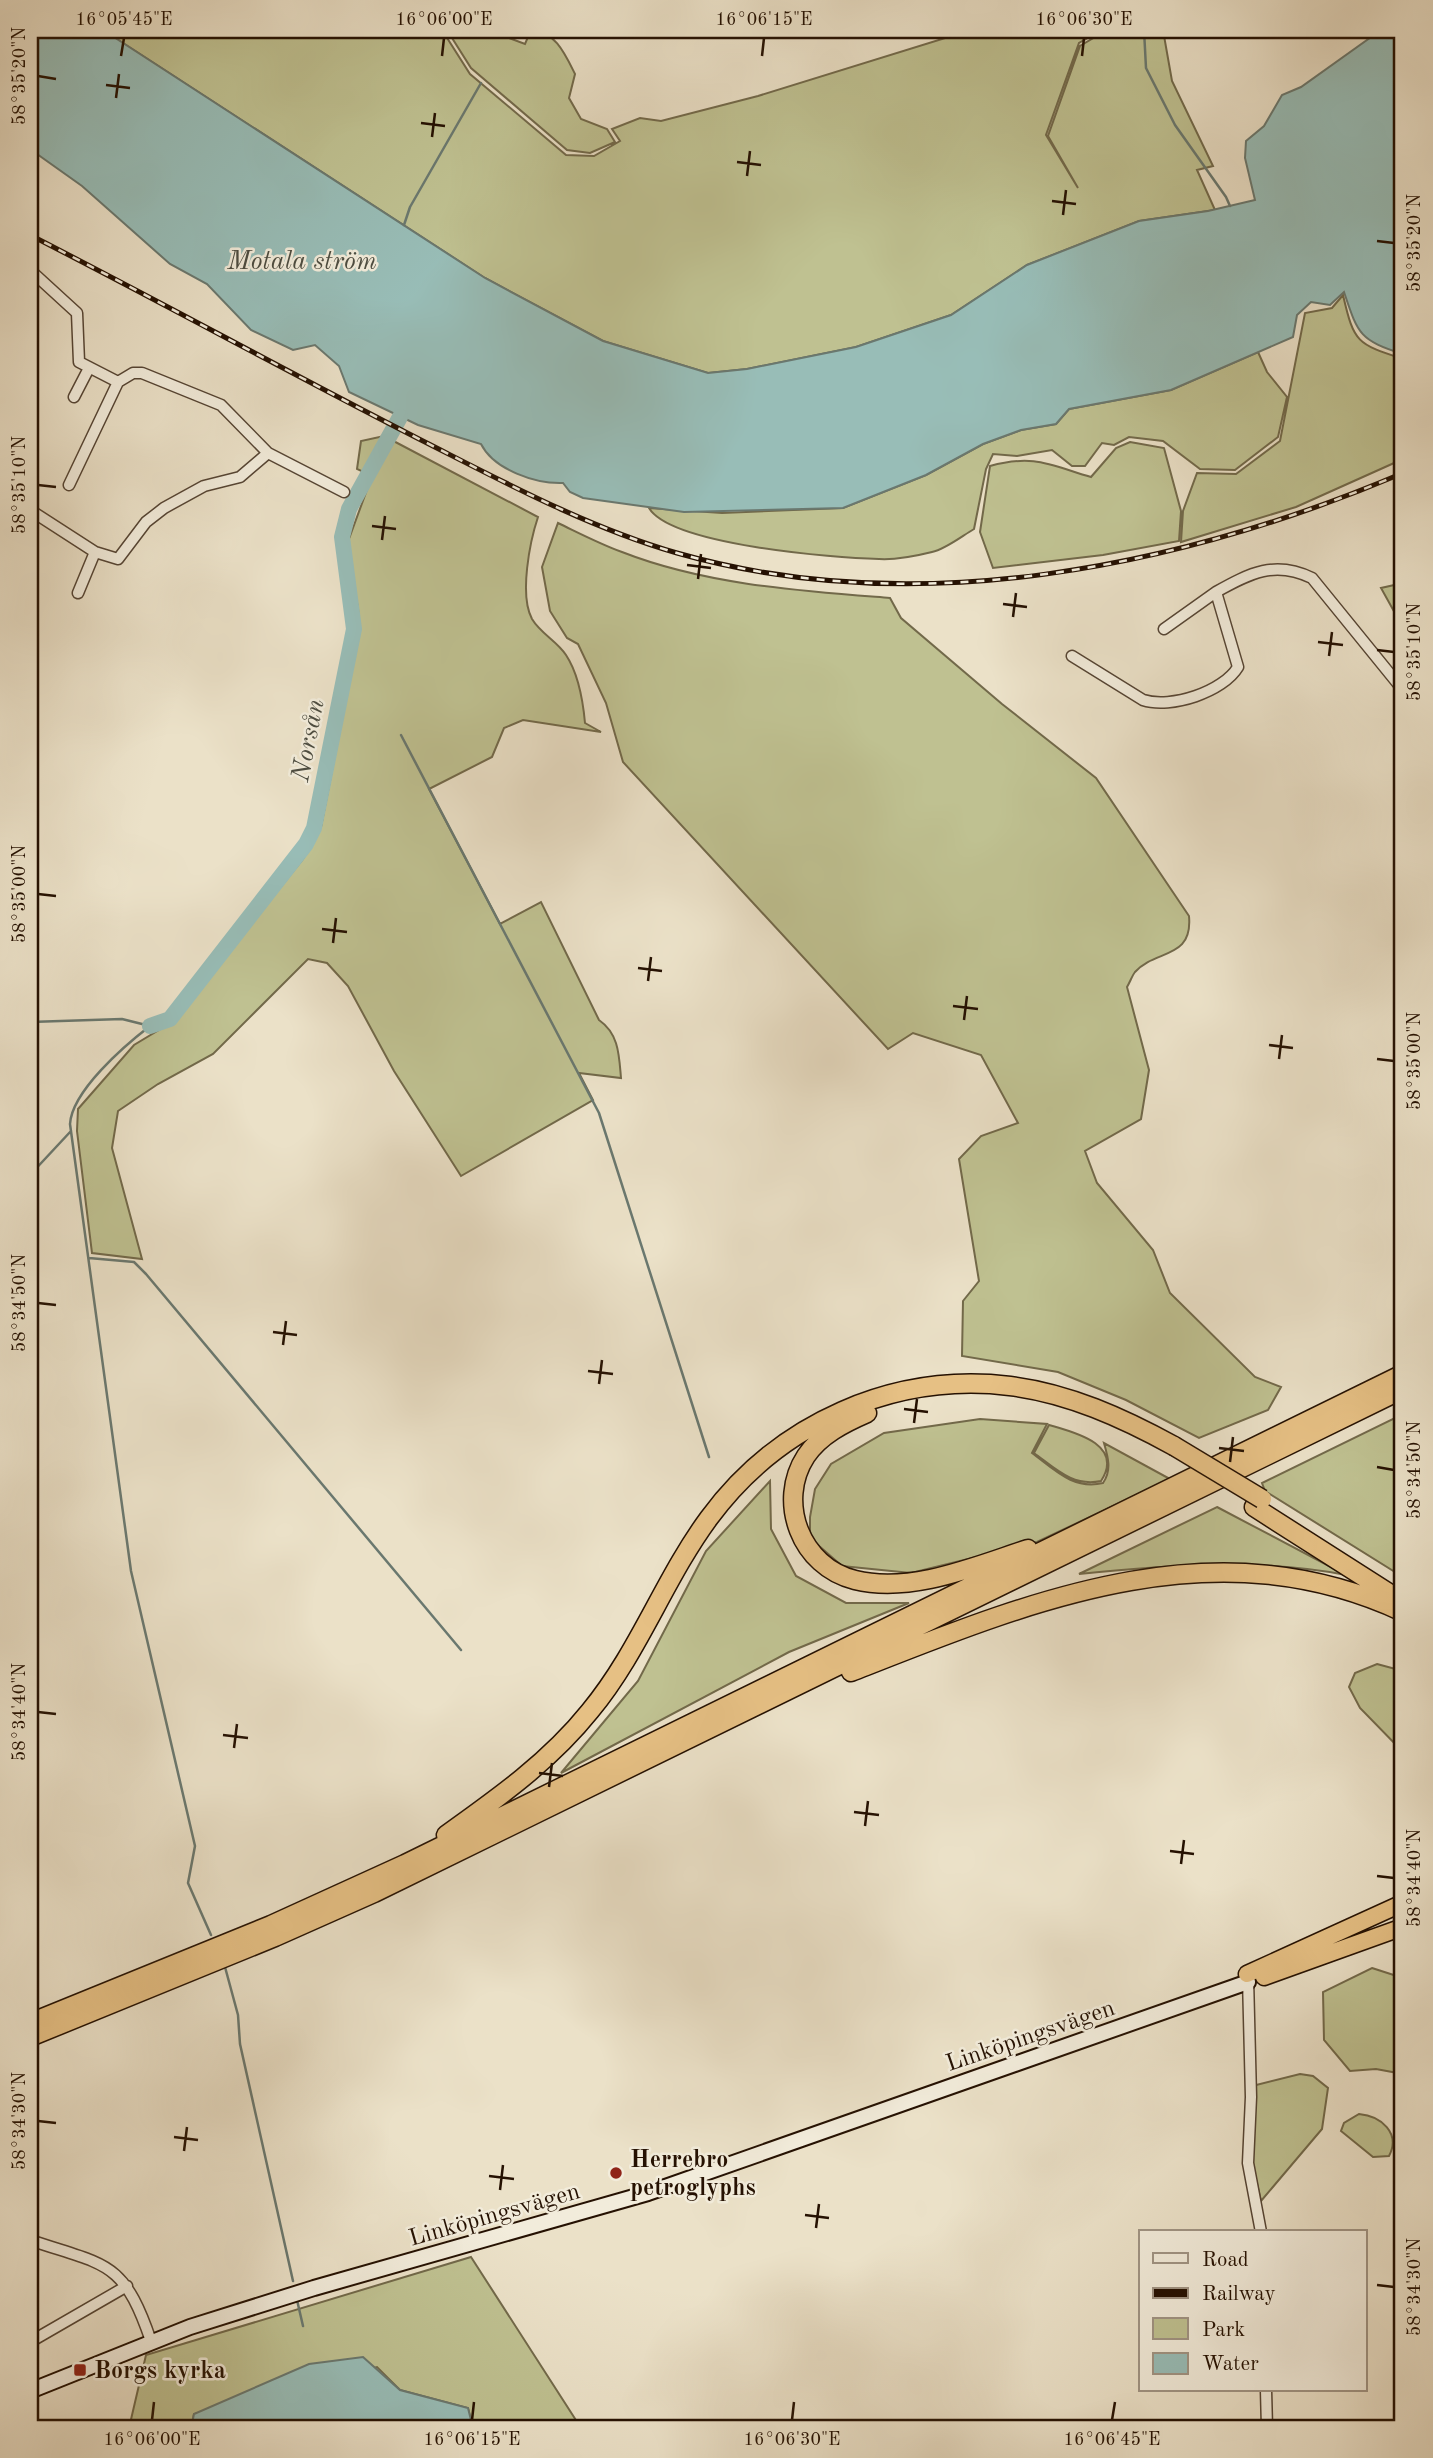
<svg xmlns="http://www.w3.org/2000/svg" width="1433" height="2458" viewBox="0 0 1433 2458" font-family="'Old Standard TT',serif">
<style>
.green{fill:#bfc191;stroke:#72694a;stroke-width:2}
.water{fill:#98bdb7;stroke:#6a786f;stroke-width:2}
.lines{fill:none;stroke-linecap:round;stroke-linejoin:round}
.stream{stroke:#6a786f;stroke-width:2.5}
.river{stroke:#98bdb7;stroke-width:16}
.minor-casing{stroke:#564534;stroke-width:13}
.secondary-casing{stroke:#251102;stroke-width:18}
.trunk-casing{stroke:#251102;stroke-width:19}
.motorway-casing{stroke:#251102;stroke-width:21}
.minor{stroke:#f2ecdb;stroke-width:10}
.secondary{stroke:#f2ecdb;stroke-width:14}
.trunk{stroke:#e6c084;stroke-width:16}
.motorway{stroke:#e6c084;stroke-width:18}
.rail-casing{stroke:#251102;stroke-width:5}
.rail{stroke:#f2ecdb;stroke-width:2.5;stroke-dasharray:8;stroke-linecap:butt}
.motorway-bridge-casing{stroke:#251102;stroke-width:21;stroke-linecap:butt}
.motorway-bridge{stroke:#e6c084;stroke-width:18}
.ticks{fill:none;stroke:#251102;stroke-width:2.5}
.poi-dot{fill:#8f2418;stroke:#f2ecdb;stroke-width:2.5}
.labels{text-anchor:middle;stroke-width:5;stroke-linejoin:round;paint-order:stroke}
.street-label{font-size:24px;fill:#251102;stroke:#f2ecdb}
.poi-label{font-size:24px;font-weight:bold;fill:#251102;stroke:#f2ecdb;text-anchor:start}
.water-label{font-size:26px;font-style:italic;fill:#4d4d41;stroke:#f2ecdb}
.neatline{fill:none;stroke:#251102;stroke-width:2.5}
.ticks-label{font-size:18px;text-anchor:middle;fill:#251102}
</style>
<rect width="100%" height="100%" fill="#ebe1c8"/>
<filter id="stains"><feTurbulence type="fractalNoise" baseFrequency=".00286" numOctaves="4"/><feColorMatrix values="0 0 0 0 .2 0 0 0 0 .09 0 0 0 0 .02 0 0 0 .5 -.17"/></filter>
<radialGradient id="worn" r=".72"><stop offset=".6" stop-color="#630" stop-opacity="0"/><stop offset="1" stop-color="#630" stop-opacity=".3"/></radialGradient>
<path class="green" d="M 103,30 L 442,30 L 470,74 L 566,155 L 594,156 L 620,141 L 612,129 L 640,118 L 661,121 L 758,96 L 971,30 L 1102,30 L 1079,43 L 1046,135 L 1078,188 L 1048,136 L 1080,46 L 1107,30 L 1163,30 L 1172,81 L 1213,166 L 1197,170 L 1215,210 L 1139,221 L 1027,265 L 951,315 L 856,347 L 747,369 L 708,373 L 603,341 L 485,278 Z
M 447,30 L 488,30 L 525,44 L 531,30 C 555,30 566,56 575,74 L 569,98 L 581,119 L 607,129 L 615,142 L 590,153 L 567,150 L 471,68 Z
M 1343,295 C 1354,343 1357,344 1403,359 L 1403,459 L 1296,507 L 1181,542 L 1183,511 L 1197,473 L 1236,474 L 1280,441 L 1305,313 L 1332,308 Z
M 1258,352 L 1267,372 L 1287,397 L 1278,437 L 1235,470 L 1200,469 L 1163,441 L 1129,437 L 1114,445 L 1102,443 L 1085,466 L 1072,466 L 1052,450 L 1017,456 L 993,454 L 986,469 L 974,529 C 962,536 946,549 932,552 C 916,556 896,560 879,559 C 834,558 671,545 649,508 L 722,513 L 843,508 L 926,475 L 983,444 L 1021,430 L 1056,424 L 1069,409 L 1171,390 Z
M 384,436 L 538,517 C 530,541 519,595 532,619 C 541,634 557,641 566,655 C 578,673 583,701 585,723 L 601,732 L 523,720 L 504,728 L 492,757 L 429,789 L 500,924 L 541,902 L 599,1020 C 619,1034 619,1055 621,1078 L 579,1073 L 593,1100 L 461,1176 L 394,1071 L 348,986 L 327,963 L 308,959 L 213,1054 L 158,1084 L 118,1111 L 112,1148 L 142,1259 L 92,1253 L 77,1131 L 78,1109 L 134,1045 L 172,1022 L 303,859 L 321,827 L 359,632 L 358,608 L 346,547 L 372,476 L 357,469 L 361,441 Z
M 1130,442 L 1164,448 L 1181,511 L 1179,541 L 1103,555 L 993,568 L 980,532 L 990,466 C 1034,454 1050,465 1091,477 L 1116,448 Z
M 558,523 C 579,533 600,544 622,552 C 706,585 802,591 890,598 L 901,618 L 1002,704 L 1096,778 L 1189,916 C 1193,960 1155,949 1135,972 C 1132,976 1130,982 1127,987 L 1149,1070 L 1141,1119 L 1085,1151 L 1097,1183 L 1153,1250 L 1170,1293 L 1255,1377 L 1281,1387 L 1268,1410 L 1199,1438 L 1126,1400 L 1058,1372 L 962,1356 L 963,1301 L 979,1281 L 959,1159 L 981,1136 L 1018,1123 L 981,1055 L 913,1033 L 888,1049 L 623,762 L 606,703 L 578,644 L 567,638 L 550,611 L 542,567 Z
M 1403,583 L 1403,624 L 1401,624 L 1381,588 Z
M 1403,1414 L 1403,1577 L 1265,1491 L 1262,1483 Z
M 980,1419 L 1047,1424 L 1032,1453 C 1055,1470 1073,1490 1103,1483 C 1112,1470 1108,1457 1104,1443 L 1170,1479 L 1037,1542 L 911,1573 L 842,1566 L 810,1538 L 810,1517 L 815,1489 L 831,1464 L 884,1433 Z
M 1049,1425 C 1073,1432 1125,1444 1101,1481 C 1073,1487 1056,1469 1034,1453 Z
M 770,1481 L 771,1529 L 796,1576 L 846,1603 L 909,1603 L 789,1652 L 561,1773 L 638,1681 L 706,1551 Z
M 1217,1507 L 1346,1575 C 1257,1558 1168,1565 1079,1574 Z
M 1377,1664 L 1403,1671 L 1403,1752 L 1360,1708 L 1349,1687 L 1355,1673 Z
M 1372,1968 L 1403,1978 L 1403,2074 L 1376,2069 L 1350,2071 L 1324,2040 L 1323,1992 Z
M 1300,2074 L 1313,2076 L 1328,2088 L 1322,2129 L 1261,2201 L 1251,2158 L 1256,2085 Z
M 1359,2114 C 1381,2116 1401,2133 1389,2156 L 1373,2157 L 1341,2131 L 1344,2123 Z
M 471,2257 L 581,2428 L 473,2428 L 468,2408 L 400,2390 L 377,2367 L 194,2414 L 191,2428 L 129,2428 L 146,2355 Z"/>
<path class="water" d="M 30,30 L 103,30 L 485,278 L 603,341 L 708,373 L 747,369 L 856,347 L 951,315 L 1027,265 L 1139,221 L 1208,211 L 1255,200 L 1245,158 L 1246,141 L 1264,126 L 1282,95 L 1301,87 L 1381,30 L 1403,30 L 1403,354 C 1359,340 1358,334 1344,292 L 1330,305 L 1311,302 L 1297,315 L 1293,337 L 1171,390 L 1069,409 L 1056,424 L 1021,430 L 983,444 L 926,475 L 843,508 L 684,512 L 583,498 L 570,492 L 563,483 C 536,484 494,470 481,444 L 418,425 L 349,392 L 339,366 L 315,345 L 293,350 L 251,330 L 207,284 L 170,264 L 82,186 L 30,149 Z
M 363,2357 L 400,2390 L 468,2408 L 473,2428 L 191,2428 L 194,2414 L 309,2364 Z"/>
<g class="lines">
<path class="stream" d="M 1144,30 L 1146,68 L 1175,125 L 1226,197 L 1230,206
M 404,225 L 410,207 L 481,83
M 401,735 L 599,1113 L 709,1457
M 30,1022 L 122,1019 L 150,1026
M 150,1026 C 124,1046 72,1091 70,1124 L 131,1571 L 195,1846 L 188,1883 L 211,1935
M 30,1175 L 71,1131
M 89,1258 L 134,1262 L 146,1274 L 461,1650
M 225,1967 L 238,2015 L 240,2044 L 293,2281
M 297,2300 L 303,2326"/>
<path class="river" d="M 150,1026 L 170,1019 L 306,844 L 314,828 L 354,629 L 342,537 L 349,509 L 400,417"/>
<g class="minor-casing">
<path id="minor" d="M 30,270 L 77,313 L 79,362 L 118,382
M 118,382 L 133,373 L 142,373 L 221,405 L 268,453 L 344,492
M 74,397 L 89,368
M 69,485 L 118,382
M 30,510 L 95,552 L 118,559 L 146,522 L 164,508 L 204,486 L 240,477 L 268,453
M 1216,592 C 1250,573 1275,560 1312,578 L 1403,690
M 78,593 L 95,552
M 1072,656 L 1143,700 C 1171,709 1223,692 1238,667 L 1216,592 L 1164,629
M 1248,1978 L 1251,2097 L 1248,2163 L 1261,2232
M 30,2240 C 106,2266 123,2259 151,2341
M 30,2342 L 127,2286
M 1266,2390 L 1267,2428"/>
</g>
<g class="secondary-casing">
<path id="secondary" d="M 30,2391 L 190,2327 L 314,2288 L 648,2193 L 1248,1982"/>
</g>
<g class="trunk-casing">
<path id="trunk" d="M 1247,1974 L 1403,1903
M 1264,1977 L 1403,1927"/>
</g>
<g class="motorway-casing">
<path id="motorway" d="M 867,1413 C 844,1423 820,1435 806,1456 C 776,1502 801,1567 855,1580 C 911,1594 976,1566 1028,1549
M 1254,1507 L 1403,1602
M 851,1672 C 1031,1601 1214,1524 1403,1612
M 446,1835 C 498,1798 550,1761 590,1711 C 639,1652 664,1579 709,1518 C 779,1423 894,1372 1010,1386 C 1068,1393 1123,1418 1174,1446
M 30,2023 L 271,1925 L 405,1864 L 1403,1374
M 30,2037 L 275,1937 L 374,1893 L 1403,1389"/>
</g>
<use href="#minor" class="minor"/>
<use href="#secondary" class="secondary"/>
<use href="#trunk" class="trunk"/>
<use href="#motorway" class="motorway"/>
<g class="rail-casing">
<path id="rail" d="M 30,235 C 161,302 290,373 421,440 C 504,482 587,527 677,553 C 916,621 1179,568 1403,473"/>
</g>
<use href="#rail" class="rail"/>
<g class="motorway-bridge-casing">
<path id="motorway-bridge" d="M 1174,1446 L 1262,1499"/>
</g>
<use href="#motorway-bridge" class="motorway-bridge"/>
</g>
<path class="ticks" d="M 121,56 L 124,38M 442,56 L 444,38M 762,56 L 764,38M 1082,56 L 1084,38M 38,76 L 56,79M 106,85 L 130,88M 116,98 L 119,74M 421,123 L 445,126M 432,137 L 435,113M 737,162 L 761,165M 747,176 L 750,151M 1052,201 L 1076,204M 1063,215 L 1066,190M 1377,241 L 1394,243M 38,485 L 56,487M 372,526 L 396,529M 382,540 L 385,516M 687,565 L 711,568M 698,579 L 701,554M 1003,604 L 1027,607M 1013,617 L 1016,593M 1318,642 L 1343,645M 1377,650 L 1394,652M 1329,656 L 1332,632M 38,894 L 56,896M 322,929 L 347,932M 333,943 L 336,918M 638,968 L 662,971M 648,981 L 651,957M 953,1006 L 978,1009M 964,1020 L 967,996M 1269,1045 L 1293,1048M 1279,1059 L 1282,1035M 1377,1059 L 1394,1061M 38,1303 L 56,1305M 273,1332 L 297,1335M 283,1345 L 286,1321M 588,1371 L 613,1374M 599,1384 L 602,1360M 904,1409 L 928,1412M 914,1423 L 917,1399M 1219,1448 L 1244,1451M 1230,1462 L 1233,1437M 1377,1467 L 1394,1470M 38,1712 L 56,1714M 223,1735 L 248,1738M 234,1748 L 237,1724M 539,1773 L 563,1776M 549,1787 L 552,1763M 854,1812 L 879,1815M 865,1826 L 868,1801M 1170,1851 L 1194,1854M 1181,1864 L 1184,1840M 1377,1876 L 1394,1878M 38,2121 L 56,2123M 174,2137 L 198,2140M 184,2151 L 187,2127M 489,2176 L 514,2179M 500,2190 L 503,2165M 805,2215 L 829,2218M 816,2228 L 819,2204M 1377,2285 L 1394,2287M 152,2420 L 154,2402M 472,2420 L 474,2402M 792,2420 L 794,2402M 1112,2420 L 1115,2402"/>
<g class="poi-dot">
<circle cx="616" cy="2173" r="7"/>
<rect x="73" y="2363" width="14" height="14" rx="3.5"/>
</g>
<g class="labels">
<g class="street-label">
<text transform="translate(1030 2035) rotate(-19)" y="8">Linköpingsvägen</text>
<text transform="translate(494 2214) rotate(-16)" y="8">Linköpingsvägen</text>
</g>
<g class="poi-label">
<text x="630" y="2167">Herrebro<tspan x="630" dy="28">petroglyphs</tspan></text>
<text x="94" y="2378">Borgs kyrka</text>
</g>
<g class="water-label">
<text x="302" y="269">Motala ström</text>
<text transform="translate(307 740) rotate(-79)" y="9">Norsån</text>
</g>
</g>
<rect width="1433" height="2458" fill="none" stroke="#ebe1c8" stroke-width="77"/>
<rect x="1139" y="2230" width="228" height="161" fill="#f2ecdb" stroke="#a09484" stroke-width="2"/>
<rect x="1153" y="2253" width="35" height="10" fill="#f2ecdb" stroke="#a09484" stroke-width="2"/>
<text x="1202" y="2266" font-size="21" fill="#251102">Road</text>
<rect x="1153" y="2288" width="35" height="10" fill="#251102" stroke="#a09484" stroke-width="2"/>
<text x="1202" y="2300" font-size="21" fill="#251102">Railway</text>
<rect x="1153" y="2318" width="35" height="21" fill="#bfc191" stroke="#a09484" stroke-width="2"/>
<text x="1202" y="2336" font-size="21" fill="#251102">Park</text>
<rect x="1153" y="2353" width="35" height="21" fill="#98bdb7" stroke="#a09484" stroke-width="2"/>
<text x="1202" y="2370" font-size="21" fill="#251102">Water</text>
<rect x="38" y="38" width="1356" height="2382" class="neatline"/>
<g class="ticks-label">
<text x="124" y="25">16°05'45"E</text>
<text x="444" y="25">16°06'00"E</text>
<text x="764" y="25">16°06'15"E</text>
<text x="1084" y="25">16°06'30"E</text>
<text transform="translate(19 76) rotate(-90)" y="6">58°35'20"N</text>
<text transform="translate(1414 243) rotate(-90)" y="6">58°35'20"N</text>
<text transform="translate(19 485) rotate(-90)" y="6">58°35'10"N</text>
<text transform="translate(1414 652) rotate(-90)" y="6">58°35'10"N</text>
<text transform="translate(19 894) rotate(-90)" y="6">58°35'00"N</text>
<text transform="translate(1414 1061) rotate(-90)" y="6">58°35'00"N</text>
<text transform="translate(19 1303) rotate(-90)" y="6">58°34'50"N</text>
<text transform="translate(1414 1470) rotate(-90)" y="6">58°34'50"N</text>
<text transform="translate(19 1712) rotate(-90)" y="6">58°34'40"N</text>
<text transform="translate(1414 1878) rotate(-90)" y="6">58°34'40"N</text>
<text transform="translate(19 2121) rotate(-90)" y="6">58°34'30"N</text>
<text transform="translate(1414 2287) rotate(-90)" y="6">58°34'30"N</text>
<text x="152" y="2445">16°06'00"E</text>
<text x="472" y="2445">16°06'15"E</text>
<text x="792" y="2445">16°06'30"E</text>
<text x="1112" y="2445">16°06'45"E</text>
</g>
<rect width="100%" height="100%" filter="url(#stains)"/>
<rect width="100%" height="100%" fill="url(#worn)"/>
</svg>
